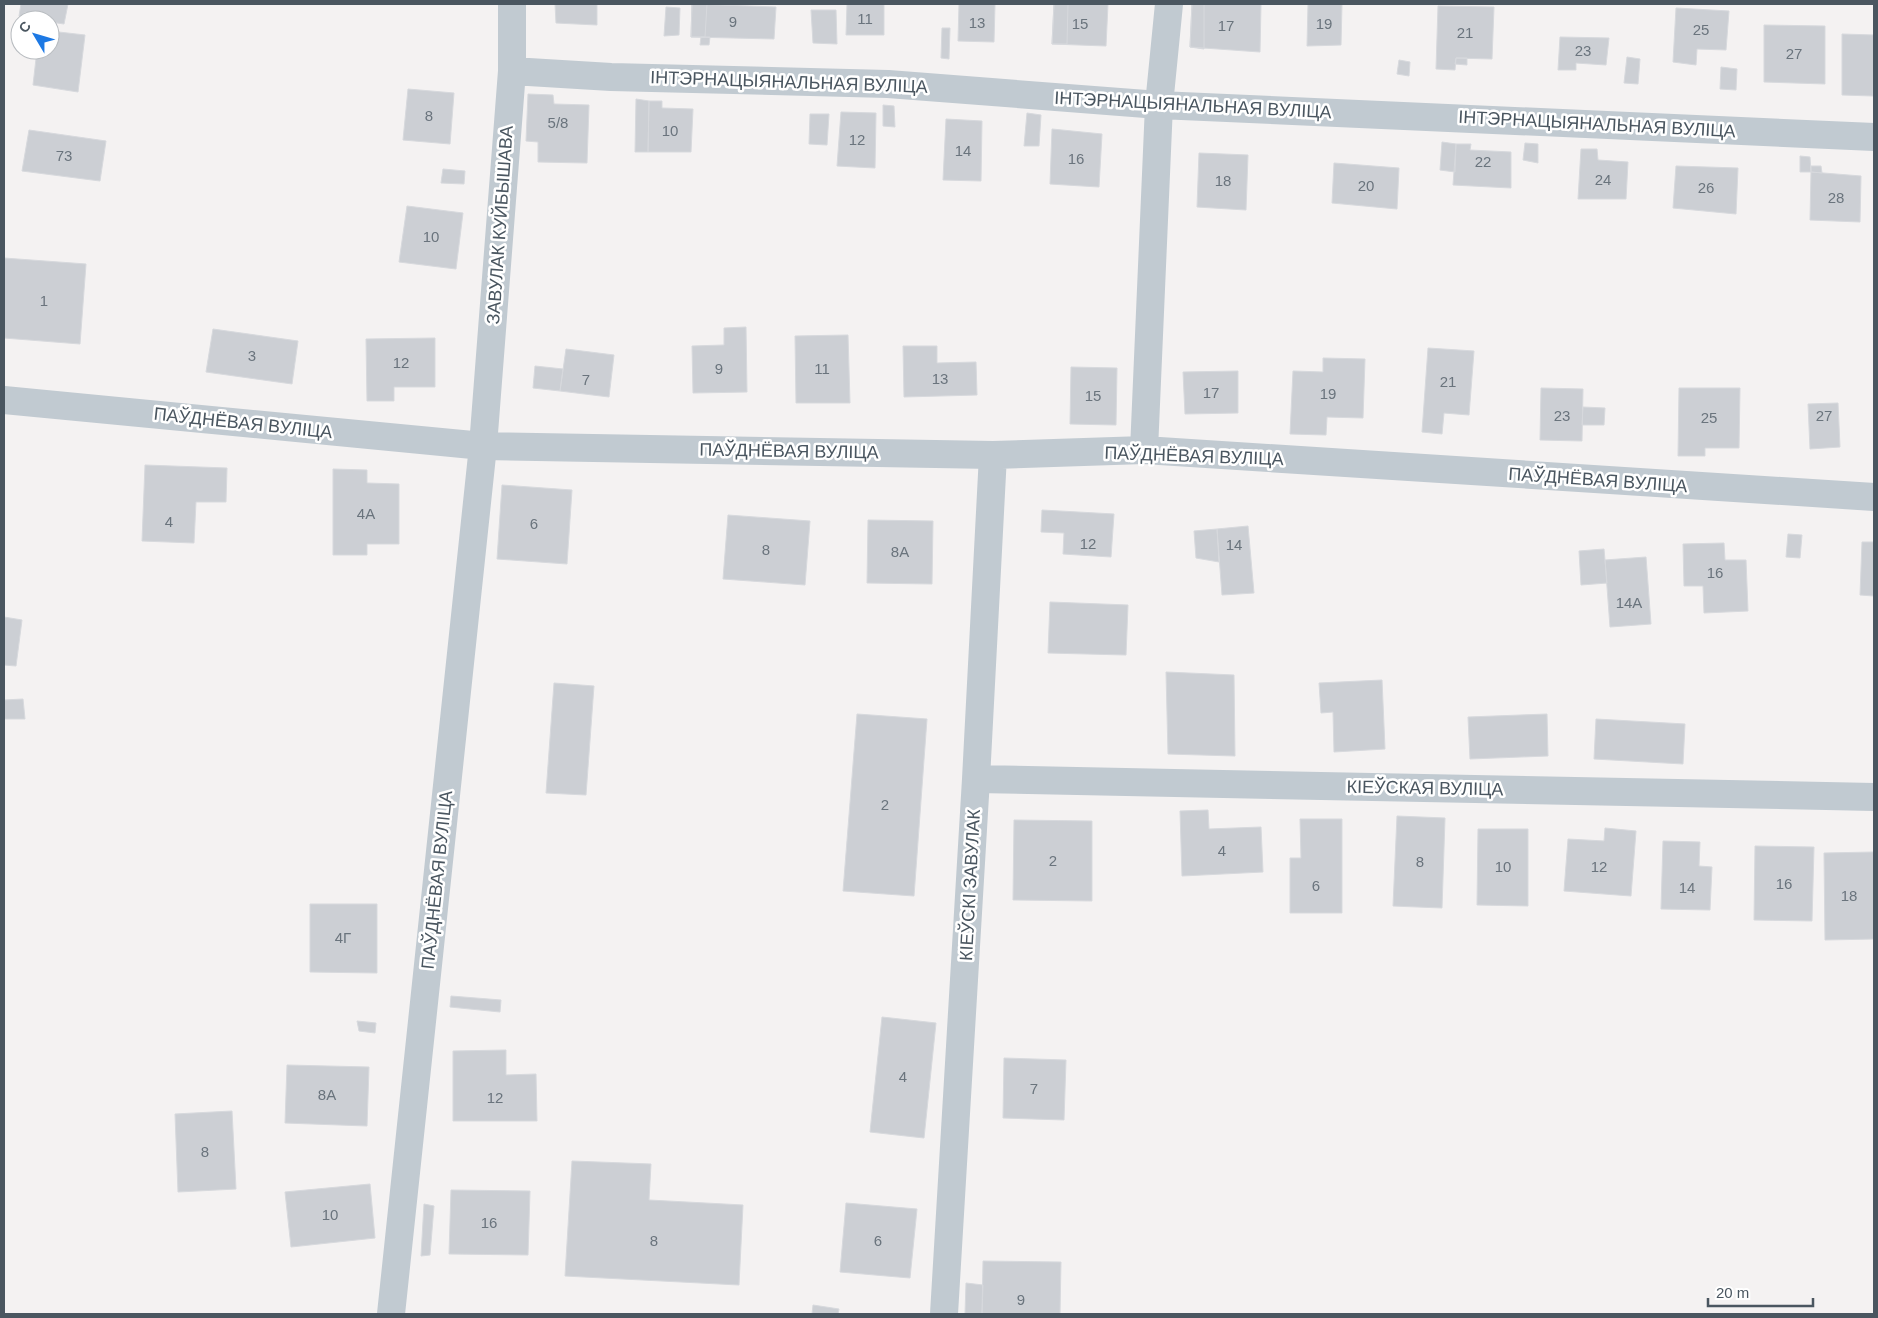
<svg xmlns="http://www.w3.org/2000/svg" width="1878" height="1318" viewBox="0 0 1878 1318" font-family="Helvetica,sans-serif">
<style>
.building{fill:#cccfd4;stroke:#d7d9dd}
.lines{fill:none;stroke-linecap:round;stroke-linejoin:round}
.street{stroke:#c1cad1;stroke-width:28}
.labels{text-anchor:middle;stroke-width:5;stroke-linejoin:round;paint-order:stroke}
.number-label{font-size:15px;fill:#6a747d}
.street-label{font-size:18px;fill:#4a5660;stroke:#fff}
</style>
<rect width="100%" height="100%" fill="#f4f2f2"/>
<path class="building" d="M 21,4 L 68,4 L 64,24 L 50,22 L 50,20 L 19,16 Z
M 555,4 L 597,4 L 597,25 L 556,23 Z
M 692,4 L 776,7 L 774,39 L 691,37 Z
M 692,4 L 707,4 L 705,37 L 691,37 Z
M 847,4 L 884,4 L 884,35 L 846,35 Z
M 959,4 L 995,4 L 994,42 L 958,41 Z
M 1054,4 L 1108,4 L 1106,46 L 1052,44 Z
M 1054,4 L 1068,4 L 1067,44 L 1052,44 Z
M 1192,4 L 1261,4 L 1260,52 L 1190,47 Z
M 1192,4 L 1204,4 L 1204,49 L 1190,47 Z
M 1308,4 L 1342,4 L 1341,45 L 1307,46 Z
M 1438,6 L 1494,7 L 1492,59 L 1456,58 L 1455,70 L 1436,69 Z
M 666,7 L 680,8 L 679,35 L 664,36 Z
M 1676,8 L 1729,11 L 1726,50 L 1697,49 L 1696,65 L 1673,62 Z
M 811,10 L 836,10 L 837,44 L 813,43 Z
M 1764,25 L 1825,26 L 1825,84 L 1764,82 Z
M 942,28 L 950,28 L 949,59 L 941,58 Z
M 50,31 L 85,35 L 78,92 L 33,85 L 37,50 L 50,50 Z
M 1842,34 L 1874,35 L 1873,96 L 1842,95 Z
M 701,37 L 710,37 L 709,45 L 700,45 Z
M 1560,37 L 1609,38 L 1606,65 L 1576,63 L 1576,70 L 1558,70 Z
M 1627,57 L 1640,59 L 1638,84 L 1624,83 Z
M 1456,58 L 1467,58 L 1467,65 L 1455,64 Z
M 1399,60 L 1410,62 L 1409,76 L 1397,74 Z
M 1721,67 L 1737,69 L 1736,90 L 1720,89 Z
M 408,89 L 454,93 L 450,144 L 403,140 Z
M 528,94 L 553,95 L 554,104 L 589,105 L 587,163 L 538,162 L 538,142 L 526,141 Z
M 636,99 L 649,101 L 648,152 L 635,152 Z
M 649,101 L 662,101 L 662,108 L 693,109 L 691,152 L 648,152 Z
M 883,105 L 894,106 L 895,127 L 883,126 Z
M 841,112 L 876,113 L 875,168 L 837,166 Z
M 1027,113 L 1041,115 L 1039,146 L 1024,146 Z
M 810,114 L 829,114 L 827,145 L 809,144 Z
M 946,119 L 982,121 L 981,181 L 943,180 Z
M 1052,129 L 1102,134 L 1099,187 L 1050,184 Z
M 29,130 L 106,141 L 100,181 L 22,171 Z
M 1442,142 L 1456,144 L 1455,172 L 1440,170 Z
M 1525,143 L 1538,144 L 1538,163 L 1523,160 Z
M 1456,144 L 1471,144 L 1470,150 L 1511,152 L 1511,188 L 1453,185 Z
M 1581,149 L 1597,149 L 1598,160 L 1628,162 L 1626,199 L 1578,199 Z
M 1199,153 L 1248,155 L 1246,210 L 1197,207 Z
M 1800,156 L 1810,157 L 1811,172 L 1800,172 Z
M 1334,163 L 1399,168 L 1397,209 L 1332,203 Z
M 1676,166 L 1738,168 L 1736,214 L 1673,208 Z
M 1811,166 L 1821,166 L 1822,173 L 1811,172 Z
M 443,169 L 465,171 L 464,184 L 441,183 Z
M 1811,172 L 1861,176 L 1860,222 L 1810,220 Z
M 407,206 L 463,213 L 456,269 L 399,262 Z
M 4,258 L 86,264 L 80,344 L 4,338 Z
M 746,327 L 747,392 L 693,393 L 692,346 L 724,345 L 724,328 Z
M 213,329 L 298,341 L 292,384 L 206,372 Z
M 848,335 L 850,403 L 796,403 L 795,336 Z
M 435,338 L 435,387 L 394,387 L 394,401 L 367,401 L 366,339 Z
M 903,346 L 937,346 L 937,363 L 976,362 L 977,395 L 904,397 Z
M 1428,348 L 1474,351 L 1469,415 L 1444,413 L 1442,434 L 1422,432 Z
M 566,349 L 614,355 L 609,397 L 560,391 Z
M 1323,358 L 1365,359 L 1363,418 L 1327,417 L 1326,435 L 1290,434 L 1293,371 L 1323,372 Z
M 535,366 L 563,369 L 560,391 L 533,388 Z
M 1071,367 L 1117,368 L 1116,425 L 1070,424 Z
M 1238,371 L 1238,413 L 1185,414 L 1183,372 Z
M 1541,388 L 1583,389 L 1582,441 L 1540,440 Z
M 1679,388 L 1740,388 L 1739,448 L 1705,448 L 1705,456 L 1678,456 Z
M 1838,403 L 1840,447 L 1810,449 L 1808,404 Z
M 1583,407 L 1605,408 L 1604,425 L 1582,425 Z
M 145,465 L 227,468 L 226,502 L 196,502 L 194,543 L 142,541 Z
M 333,469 L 367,470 L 367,483 L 399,484 L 399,544 L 367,544 L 367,555 L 333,555 Z
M 502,485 L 572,490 L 567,564 L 497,559 Z
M 1042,510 L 1114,514 L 1111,557 L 1063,554 L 1064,533 L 1041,532 Z
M 728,515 L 810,521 L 805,585 L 723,579 Z
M 868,520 L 933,521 L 932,584 L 867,583 Z
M 1248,526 L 1254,593 L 1222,595 L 1217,529 Z
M 1217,529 L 1219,562 L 1196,558 L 1194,531 Z
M 1788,534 L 1802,535 L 1800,558 L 1786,557 Z
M 1862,542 L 1874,542 L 1874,596 L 1860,595 Z
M 1724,543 L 1725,560 L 1746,560 L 1748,611 L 1704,613 L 1703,586 L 1684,586 L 1683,544 Z
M 1604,549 L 1607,583 L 1581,585 L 1579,551 Z
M 1646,557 L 1651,624 L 1610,627 L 1605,560 Z
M 1050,602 L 1128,605 L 1126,655 L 1048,653 Z
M 4,617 L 22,620 L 16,666 L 4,665 Z
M 1166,672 L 1234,675 L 1235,756 L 1168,754 Z
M 1382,680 L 1385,749 L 1334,752 L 1333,712 L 1321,713 L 1319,683 Z
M 554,683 L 594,686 L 586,795 L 546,793 Z
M 23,699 L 25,719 L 4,719 L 4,700 Z
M 857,714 L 927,719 L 914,896 L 843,891 Z
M 1547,714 L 1548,756 L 1470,759 L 1468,717 Z
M 1596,719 L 1685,724 L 1683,764 L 1594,759 Z
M 1208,810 L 1209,829 L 1261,827 L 1263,872 L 1182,876 L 1180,811 Z
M 1397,816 L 1445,818 L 1442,908 L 1393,906 Z
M 1300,819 L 1342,819 L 1342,913 L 1290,913 L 1290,858 L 1301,858 Z
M 1014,820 L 1092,821 L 1092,901 L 1013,900 Z
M 1605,828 L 1636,831 L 1631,896 L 1564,891 L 1568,839 L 1604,841 Z
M 1478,829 L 1528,829 L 1528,906 L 1477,905 Z
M 1663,841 L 1700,842 L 1699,866 L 1712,867 L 1710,910 L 1661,909 Z
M 1755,846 L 1814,847 L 1812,921 L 1754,920 Z
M 1874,852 L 1874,939 L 1825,940 L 1824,853 Z
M 310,904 L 377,904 L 377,973 L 310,972 Z
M 451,996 L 501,1000 L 500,1012 L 450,1007 Z
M 882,1017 L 936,1023 L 924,1138 L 870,1132 Z
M 357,1021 L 376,1023 L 375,1033 L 359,1031 Z
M 506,1050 L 506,1075 L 536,1074 L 537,1121 L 453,1121 L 453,1051 Z
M 1004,1058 L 1066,1060 L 1064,1120 L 1003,1118 Z
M 287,1065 L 369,1067 L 367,1126 L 285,1123 Z
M 232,1111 L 236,1189 L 178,1192 L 175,1114 Z
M 572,1161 L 651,1164 L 649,1200 L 743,1205 L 739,1285 L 565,1276 Z
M 370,1184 L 375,1238 L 291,1247 L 285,1192 Z
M 451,1190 L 530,1191 L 528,1255 L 449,1254 Z
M 846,1203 L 917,1209 L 910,1278 L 840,1272 Z
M 424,1204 L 434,1206 L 430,1255 L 421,1256 Z
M 983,1261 L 1061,1262 L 1060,1314 L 982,1314 Z
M 966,1283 L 983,1285 L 982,1314 L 965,1314 Z
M 813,1305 L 839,1309 L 838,1314 L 812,1314 Z"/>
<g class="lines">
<path class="street" d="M 512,71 L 611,77 L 888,84 L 1159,105 L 1874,137
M 4,400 L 483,446 L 993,455 L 1144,450 L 1874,497
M 1144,450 L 1159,105 L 1169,4
M 976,779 L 1874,797
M 391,1314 L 483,446 L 512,71 L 512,4
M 944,1314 L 976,779 L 993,455"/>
</g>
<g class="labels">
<g class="number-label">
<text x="865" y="24">11</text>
<text x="733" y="27">9</text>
<text x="977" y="28">13</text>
<text x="1080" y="29">15</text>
<text x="1324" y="29">19</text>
<text x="1226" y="31">17</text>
<text x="1701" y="35">25</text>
<text x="1465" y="38">21</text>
<text x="1583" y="56">23</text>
<text x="1794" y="59">27</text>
<text x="429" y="121">8</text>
<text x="558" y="128">5/8</text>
<text x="670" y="136">10</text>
<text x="857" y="145">12</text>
<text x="963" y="156">14</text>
<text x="64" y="161">73</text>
<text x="1076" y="164">16</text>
<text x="1483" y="167">22</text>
<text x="1603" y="185">24</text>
<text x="1223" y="186">18</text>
<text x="1366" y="191">20</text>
<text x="1706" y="193">26</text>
<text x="1836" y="203">28</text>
<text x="431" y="242">10</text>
<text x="44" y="306">1</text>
<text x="252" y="361">3</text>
<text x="401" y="368">12</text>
<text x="719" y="374">9</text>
<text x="822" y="374">11</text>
<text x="940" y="384">13</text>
<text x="586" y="385">7</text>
<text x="1448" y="387">21</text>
<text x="1211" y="398">17</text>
<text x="1328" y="399">19</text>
<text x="1093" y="401">15</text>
<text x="1562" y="421">23</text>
<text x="1824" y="421">27</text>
<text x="1709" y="423">25</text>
<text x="366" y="519">4А</text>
<text x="169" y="527">4</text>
<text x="534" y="529">6</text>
<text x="1088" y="549">12</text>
<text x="1234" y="550">14</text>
<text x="766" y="555">8</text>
<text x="900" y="557">8А</text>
<text x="1715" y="578">16</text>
<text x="1629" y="608">14А</text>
<text x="885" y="810">2</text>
<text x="1222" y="856">4</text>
<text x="1053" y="866">2</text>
<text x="1420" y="867">8</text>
<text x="1503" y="872">10</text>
<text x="1599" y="872">12</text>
<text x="1784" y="889">16</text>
<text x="1316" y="891">6</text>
<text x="1687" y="893">14</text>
<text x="1849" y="901">18</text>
<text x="343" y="943">4Г</text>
<text x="903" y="1082">4</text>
<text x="1034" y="1094">7</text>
<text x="327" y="1100">8А</text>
<text x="495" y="1103">12</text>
<text x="205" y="1157">8</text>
<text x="330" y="1220">10</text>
<text x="489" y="1228">16</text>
<text x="654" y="1246">8</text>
<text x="878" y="1246">6</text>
<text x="1021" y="1305">9</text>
</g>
<g class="street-label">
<text transform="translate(789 82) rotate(2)" y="6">ІНТЭРНАЦЫЯНАЛЬНАЯ ВУЛІЦА</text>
<text transform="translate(1193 105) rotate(3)" y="6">ІНТЭРНАЦЫЯНАЛЬНАЯ ВУЛІЦА</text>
<text transform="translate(1597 124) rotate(3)" y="6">ІНТЭРНАЦЫЯНАЛЬНАЯ ВУЛІЦА</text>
<text transform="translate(500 225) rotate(-86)" y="6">ЗАВУЛАК КУЙБЫШАВА</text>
<text transform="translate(243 423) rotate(6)" y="6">ПАЎДНЁВАЯ ВУЛІЦА</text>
<text transform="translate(789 451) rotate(1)" y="6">ПАЎДНЁВАЯ ВУЛІЦА</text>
<text transform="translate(1194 456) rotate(2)" y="6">ПАЎДНЁВАЯ ВУЛІЦА</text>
<text transform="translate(1598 480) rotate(4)" y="6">ПАЎДНЁВАЯ ВУЛІЦА</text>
<text transform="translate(1425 788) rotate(1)" y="6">КІЕЎСКАЯ ВУЛІЦА</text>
<text transform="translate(437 880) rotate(-84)" y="6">ПАЎДНЁВАЯ ВУЛІЦА</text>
<text transform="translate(970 885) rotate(-87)" y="6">КІЕЎСКІ ЗАВУЛАК</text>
</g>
</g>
<rect width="1878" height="1318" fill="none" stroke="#4a5660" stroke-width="10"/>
<g transform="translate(35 35) rotate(308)"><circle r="24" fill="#ffffff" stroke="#b7bbbf"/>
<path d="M0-4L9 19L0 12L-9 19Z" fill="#1d79e4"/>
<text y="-8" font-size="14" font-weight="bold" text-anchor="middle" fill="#4a5660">С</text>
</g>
<path d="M1708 1298v8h105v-8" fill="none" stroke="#4a5660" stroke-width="2.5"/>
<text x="1716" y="1298" font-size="15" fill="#4a5660" stroke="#ffffff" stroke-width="4" paint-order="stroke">20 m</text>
</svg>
